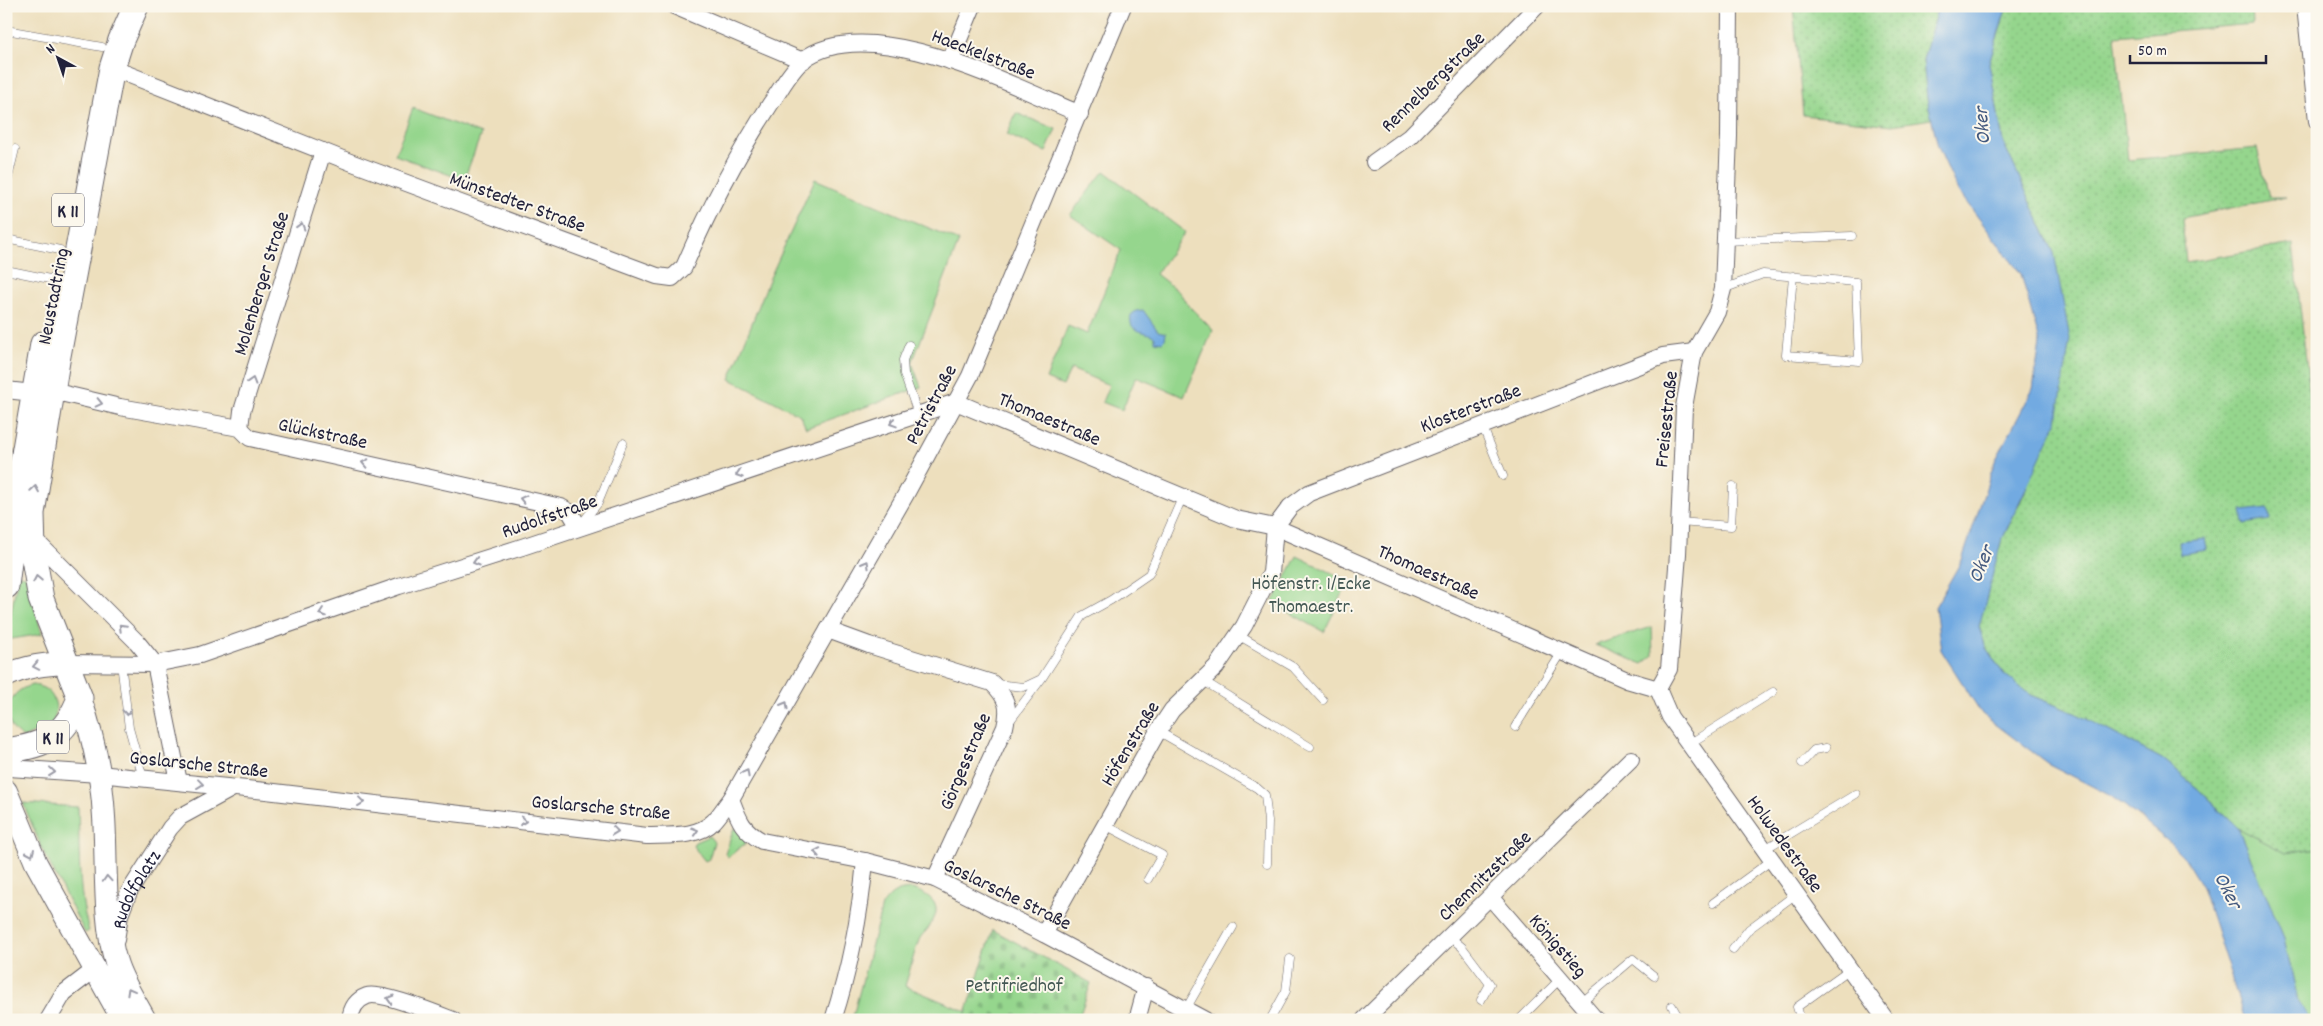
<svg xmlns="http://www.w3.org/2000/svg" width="2323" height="1026" viewBox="0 0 2323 1026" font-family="Dekko,sans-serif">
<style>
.green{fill:#95d68d;stroke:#5c7c64}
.cemetery{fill:url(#cemetery-stones);stroke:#5c7c64}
.garden{fill:url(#garden-dots);stroke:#5c7c64}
.water{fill:#72aae1;stroke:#4a668e}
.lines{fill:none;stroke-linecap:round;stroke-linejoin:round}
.service-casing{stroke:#696468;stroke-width:9}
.minor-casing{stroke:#696468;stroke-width:18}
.secondary-casing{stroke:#696468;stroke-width:24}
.primary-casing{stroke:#696468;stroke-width:27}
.service{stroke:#fff;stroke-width:8}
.minor{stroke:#fff;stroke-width:16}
.secondary{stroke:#fff;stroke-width:22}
.primary{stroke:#fff;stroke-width:25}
.oneway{stroke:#9c9ca7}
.labels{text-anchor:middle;stroke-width:4;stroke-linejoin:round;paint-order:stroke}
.shield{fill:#fbf7ec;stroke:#636270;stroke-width:1}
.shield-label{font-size:19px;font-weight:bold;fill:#22223b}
.street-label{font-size:20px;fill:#22223b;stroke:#fbf7ec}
.park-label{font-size:20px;fill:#445854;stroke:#fbf7ec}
.water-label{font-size:21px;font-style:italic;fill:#42587d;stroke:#fbf7ec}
</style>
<defs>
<pattern id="cemetery-stones" width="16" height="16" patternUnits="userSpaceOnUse" patternTransform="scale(1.25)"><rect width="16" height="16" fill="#95d68d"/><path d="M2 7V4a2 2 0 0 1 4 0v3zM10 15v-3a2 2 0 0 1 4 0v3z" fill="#80b77b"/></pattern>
<pattern id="garden-dots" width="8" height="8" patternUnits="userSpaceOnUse" patternTransform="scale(1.25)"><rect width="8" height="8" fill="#95d68d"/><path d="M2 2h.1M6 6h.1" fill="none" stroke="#80b77b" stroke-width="1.8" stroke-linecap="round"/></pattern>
</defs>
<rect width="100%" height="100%" fill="#fbf7ec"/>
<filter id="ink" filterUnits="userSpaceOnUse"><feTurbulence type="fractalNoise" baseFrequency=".02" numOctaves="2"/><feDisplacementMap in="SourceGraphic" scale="10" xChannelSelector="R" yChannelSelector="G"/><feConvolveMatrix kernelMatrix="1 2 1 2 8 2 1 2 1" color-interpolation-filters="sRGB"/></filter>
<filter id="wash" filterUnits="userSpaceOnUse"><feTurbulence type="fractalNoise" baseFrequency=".0096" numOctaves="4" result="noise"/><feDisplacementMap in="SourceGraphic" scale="20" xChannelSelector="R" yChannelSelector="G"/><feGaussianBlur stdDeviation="1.12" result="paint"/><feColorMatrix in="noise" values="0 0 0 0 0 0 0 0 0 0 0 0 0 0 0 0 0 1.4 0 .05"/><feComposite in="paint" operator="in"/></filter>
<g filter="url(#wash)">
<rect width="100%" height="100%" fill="#eddfbd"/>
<path class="green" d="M 413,108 L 481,134 L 464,180 L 395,155 Z
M 1016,113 L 1056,129 L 1046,152 L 1007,135 Z
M 1104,171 L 1185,232 L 1156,274 L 1180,293 L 1187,304 L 1213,330 L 1184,397 L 1136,377 L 1122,410 L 1102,402 L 1109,385 L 1071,369 L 1063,386 L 1046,379 L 1068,326 L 1087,334 L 1121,250 L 1070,215 Z
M 815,179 L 959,241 L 912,363 L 921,387 L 806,428 L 800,415 L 730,379 L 769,280 Z
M 1297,556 L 1349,581 L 1324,632 L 1272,603 Z
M 18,575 L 26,576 L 42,634 L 6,640 Z
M 1652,627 L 1653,656 L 1643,664 L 1595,645 Z
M 32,685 C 52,686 62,706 52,723 L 24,738 C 0,726 3,692 32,685 Z
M 23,803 L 78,807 C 80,849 77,890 89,931 L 85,933 L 42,849 Z
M 734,828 L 737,829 L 746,843 L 728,857 L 725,854 Z
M 2238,828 L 2286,853 L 2317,848 L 2317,1020 L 2310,1020 L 2298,1001 L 2284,938 Z
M 709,836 L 714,842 L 709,859 L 705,861 L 693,846 L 695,842 Z
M 912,889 C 937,897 944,909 926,931 C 923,934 920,937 919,940 C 913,955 910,971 905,986 L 967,1012 L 964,1020 L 852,1020 L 882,906 C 891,893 896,890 912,889 Z"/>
<path class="cemetery" d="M 993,930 L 1091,983 L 1078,1020 L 964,1020 Z"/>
<path class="garden" d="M 1793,6 L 1938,6 L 1923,60 L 1927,98 L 1932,119 L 1892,125 L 1803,115 Z
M 2007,6 L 2252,6 L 2253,24 L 2115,36 L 2128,160 L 2257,148 L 2269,197 L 2286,197 L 2182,218 L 2186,262 L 2293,244 L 2317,458 L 2317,848 L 2286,853 L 2238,828 L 2198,789 L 2162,759 L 2077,714 L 2030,695 L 2003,673 L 1986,648 L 1979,626 L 1984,602 L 2001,542 L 2025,492 L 2054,253 L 2003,142 L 1989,63 Z"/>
<path class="water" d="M 1938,6 L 2007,6 L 1989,63 L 2003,142 L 2054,253 L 2070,339 L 2057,421 L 2001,542 L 1979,627 L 1986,648 L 2003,673 L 2030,695 L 2077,714 L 2162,759 L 2198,789 L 2238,828 L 2284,938 L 2298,1001 L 2310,1020 L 2245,1020 L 2202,887 L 2183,856 L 2170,843 L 2125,806 L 2109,795 L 2047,763 L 1982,714 L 1941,650 L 1935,607 L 1962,560 L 1995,461 L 2033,389 L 2040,343 L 2021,274 L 1958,191 L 1938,147 L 1927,98 L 1923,60 Z
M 1143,310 L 1158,331 L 1166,333 L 1165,339 L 1162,342 L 1155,341 L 1155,337 C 1143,329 1128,334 1131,315 L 1136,311 Z
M 2268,508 L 2270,520 L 2244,524 L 2242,511 Z
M 2205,538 L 2207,550 L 2180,554 L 2179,541 Z"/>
</g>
<g filter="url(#ink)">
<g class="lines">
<g class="service-casing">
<path id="service" d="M 6,30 L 102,47
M 6,186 L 15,149
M 6,239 L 60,250
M 1725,241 L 1852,236
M 6,270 L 69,283
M 1723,289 L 1763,274 L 1856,282 L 1859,361 L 1786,355 L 1793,276
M 909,345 L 903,360 L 904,374 L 918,414
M 1482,425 L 1503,476
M 1679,522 L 1731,526 L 1733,486
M 582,523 L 598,503 L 623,443
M 1238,635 L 1293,667 L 1323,700
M 121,663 L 129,728 L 143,778
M 1202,680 L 1310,747
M 996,684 L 1024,687 L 1041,679
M 1009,722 L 1042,678 L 1082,616 L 1111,600 L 1149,574 L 1182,498
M 1515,727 L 1562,652
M 1158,731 L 1257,788 L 1265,795 L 1268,821 L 1267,864
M 1689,744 L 1773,692
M 1802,763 L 1814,750 L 1826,748
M 1105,825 L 1162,855 L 1148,879
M 1765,849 L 1856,794
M 1713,903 L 1772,860
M 1450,937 L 1462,947 L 1490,984 L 1481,1000
M 1733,949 L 1749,929 L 1796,894
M 1581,1003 L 1633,959 L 1654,976
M 1672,1006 L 1680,1020
M 1186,1009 L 1233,927
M 1270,1020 L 1286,991 L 1290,959
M 1519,1020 L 1560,979
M 1801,1020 L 1797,1007 L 1850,969"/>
</g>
<g class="minor-casing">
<g id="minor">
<path d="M 674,6 L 803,61"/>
<path d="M 2305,6 L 2317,121"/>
<path d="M 950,61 L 973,6"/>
<path d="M 112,68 L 350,162 L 657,276 L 672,278 L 684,267 C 709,209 737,155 771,103 C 781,89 790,71 803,60 C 869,10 1014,87 1080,114"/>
<path d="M 1374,162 L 1409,137 L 1537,6"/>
<path d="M 6,390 L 33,393"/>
<path d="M 52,391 L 120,407 L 240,428 L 250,438 L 561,507 L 570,512 L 579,527"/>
<path d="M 240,428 L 242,411 L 323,151"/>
<path d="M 1275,527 L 1290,507 L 1309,493 L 1663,356 L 1694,352"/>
<path d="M 32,537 L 137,642 L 155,664 L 179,782"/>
<path d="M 828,630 L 869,645 L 992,683 C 1007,698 1010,707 1005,727 L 935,879"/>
<path d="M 67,663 L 155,664 L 200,655 L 399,586 L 522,547 L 956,402 L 1236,519 L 1275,527 L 1627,680 L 1658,689"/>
<path d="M 1658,689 L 1669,669 L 1678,554 L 1684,407 L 1694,352 L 1717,312 L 1723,289 L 1729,136 L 1730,6"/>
<path d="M 1658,689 L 1670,717 L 1886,1020"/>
<path d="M 6,765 L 9,768 L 99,774 L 266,791 L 647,836 C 669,835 698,838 714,821 C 720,815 725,806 731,799 L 906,494 L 970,376 L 1123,6"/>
<path d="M 731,799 C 739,820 742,830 762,841 L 865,861 L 935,879 L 1044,934 L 1205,1020"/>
<path d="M 1491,898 L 1596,1020"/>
<path d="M 1044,934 L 1158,731 L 1172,710 L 1216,667 L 1244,626 L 1271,573 L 1275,527"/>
<path id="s1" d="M 116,940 L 120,915 L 129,892 L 170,828 L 180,817 L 233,788"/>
<path d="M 48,1020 L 64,993 L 94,970"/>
<path d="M 350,1020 C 351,1009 356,1000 367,996 C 380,991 438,1014 453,1020"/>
<path d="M 833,1020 C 850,968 860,916 865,861"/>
<path d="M 1137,1020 L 1146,987"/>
<path d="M 1364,1020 L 1631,759"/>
</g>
</g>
<g class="secondary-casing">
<path id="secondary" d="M 6,676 C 26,666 45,664 67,663
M 80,698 C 93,736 102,776 104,817 C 107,860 103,922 116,962 C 122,982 135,1001 145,1020
M 6,791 L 36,863 L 123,1020"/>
</g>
<g class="primary-casing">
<path id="primary" d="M 6,586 L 18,489 L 43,344
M 6,751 C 46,745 65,737 80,698 L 41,599 L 33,553 L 32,513 L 57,361 L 112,68 L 121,40 L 136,6"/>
</g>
<use href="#service" class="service"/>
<use href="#minor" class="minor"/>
<use href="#secondary" class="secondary"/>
<use href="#primary" class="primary"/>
</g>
<defs><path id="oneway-chevron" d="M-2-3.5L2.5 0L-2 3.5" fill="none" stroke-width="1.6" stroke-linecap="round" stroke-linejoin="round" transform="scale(1.25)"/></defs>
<g class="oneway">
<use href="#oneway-chevron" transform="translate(301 226) rotate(-73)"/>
<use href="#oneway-chevron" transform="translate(252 381) rotate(-73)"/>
<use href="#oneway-chevron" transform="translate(99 403) rotate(13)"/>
<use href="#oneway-chevron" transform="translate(893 423) rotate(162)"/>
<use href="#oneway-chevron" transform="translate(365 463) rotate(-168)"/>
<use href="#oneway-chevron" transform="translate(739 474) rotate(162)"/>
<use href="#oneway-chevron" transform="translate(35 489) rotate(-81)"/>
<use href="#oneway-chevron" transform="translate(523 499) rotate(-167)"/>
<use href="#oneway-chevron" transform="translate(476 562) rotate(163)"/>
<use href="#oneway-chevron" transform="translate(866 564) rotate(-60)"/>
<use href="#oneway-chevron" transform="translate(37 579) rotate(-101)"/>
<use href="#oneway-chevron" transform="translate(322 613) rotate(161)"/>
<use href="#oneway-chevron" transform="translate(122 627) rotate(-135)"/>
<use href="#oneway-chevron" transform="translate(36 666) rotate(169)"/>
<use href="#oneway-chevron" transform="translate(785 705) rotate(-60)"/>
<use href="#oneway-chevron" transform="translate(127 712) rotate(82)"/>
<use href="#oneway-chevron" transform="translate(52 772) rotate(6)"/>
<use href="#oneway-chevron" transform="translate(746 773) rotate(-61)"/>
<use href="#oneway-chevron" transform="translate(200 784) rotate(7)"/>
<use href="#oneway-chevron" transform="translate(361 802) rotate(7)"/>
<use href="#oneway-chevron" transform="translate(523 821) rotate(6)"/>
<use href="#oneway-chevron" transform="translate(615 831) rotate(7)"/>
<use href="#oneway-chevron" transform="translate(695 831) rotate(-16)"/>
<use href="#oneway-chevron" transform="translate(817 852) rotate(-169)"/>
<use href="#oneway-chevron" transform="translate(31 853) rotate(66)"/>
<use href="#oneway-chevron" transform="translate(107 879) rotate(-94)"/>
<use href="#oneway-chevron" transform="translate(130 991) rotate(-119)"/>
<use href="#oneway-chevron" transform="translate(390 999) rotate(-164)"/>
</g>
</g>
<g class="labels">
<g class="shield">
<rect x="52" y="193.5" width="32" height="33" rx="4"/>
<rect x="37" y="720.5" width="32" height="33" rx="4"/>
</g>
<g class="shield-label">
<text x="68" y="217">K 11</text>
<text x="53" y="744">K 11</text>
</g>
<g class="street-label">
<text transform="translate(984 53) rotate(21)" y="7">Haeckelstraße</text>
<text transform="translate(1432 81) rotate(-44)" y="7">Rennelbergstraße</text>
<text transform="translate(518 201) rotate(20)" y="7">Münstedter Straße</text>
<text transform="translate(260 283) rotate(-73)" y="7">Molenberger Straße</text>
<text transform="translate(52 296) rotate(-79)" y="7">Neustadtring</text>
<text transform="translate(930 404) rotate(-62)" y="7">Petristraße</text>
<text transform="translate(1470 407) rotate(-21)" y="7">Klosterstraße</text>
<text transform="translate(1050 418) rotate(23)" y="7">Thomaestraße</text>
<text transform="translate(1665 419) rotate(-84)" y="7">Freisestraße</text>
<text transform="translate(323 432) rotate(12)" y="7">Glückstraße</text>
<text transform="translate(549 515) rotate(-19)" y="7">Rudolfstraße</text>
<text transform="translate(1429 571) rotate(24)" y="7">Thomaestraße</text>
<text transform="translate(1129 743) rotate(-59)" y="7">Höfenstraße</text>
<text transform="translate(964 761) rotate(-67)" y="7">Görgesstraße</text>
<text transform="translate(199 763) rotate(6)" y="7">Goslarsche Straße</text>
<text transform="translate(601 806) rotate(5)" y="7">Goslarsche Straße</text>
<text transform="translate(1786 843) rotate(54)" y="7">Holwedestraße</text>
<text transform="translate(1484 875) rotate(-44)" y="7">Chemnitzstraße</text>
<text dy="7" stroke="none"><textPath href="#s1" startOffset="55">Rudolfplatz</textPath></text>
<text transform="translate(1008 893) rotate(26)" y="7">Goslarsche Straße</text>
<text transform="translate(1559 945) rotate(49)" y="7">Königstieg</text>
</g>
<g class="park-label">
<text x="1311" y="589">Höfenstr. 1/Ecke<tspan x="1311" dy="23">Thomaestr.</tspan></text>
<text x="1014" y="991">Petrifriedhof</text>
</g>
<g class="water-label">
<text transform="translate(1981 126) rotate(-94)" y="7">Oker</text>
<text transform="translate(1980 564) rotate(-68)" y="7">Oker</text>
<text transform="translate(2229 890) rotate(63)" y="7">Oker</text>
</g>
</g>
<rect width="2323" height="1026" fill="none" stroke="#fbf7ec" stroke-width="25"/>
<g transform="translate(58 58) rotate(320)" stroke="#fbf7ec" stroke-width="4" paint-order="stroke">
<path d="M0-4L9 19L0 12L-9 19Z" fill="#22223b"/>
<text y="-8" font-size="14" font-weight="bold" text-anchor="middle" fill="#22223b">N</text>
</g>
<path d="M2130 55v8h136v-8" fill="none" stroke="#22223b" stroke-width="2.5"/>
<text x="2138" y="55" font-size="15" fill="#22223b" stroke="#fbf7ec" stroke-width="4" paint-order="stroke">50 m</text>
</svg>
